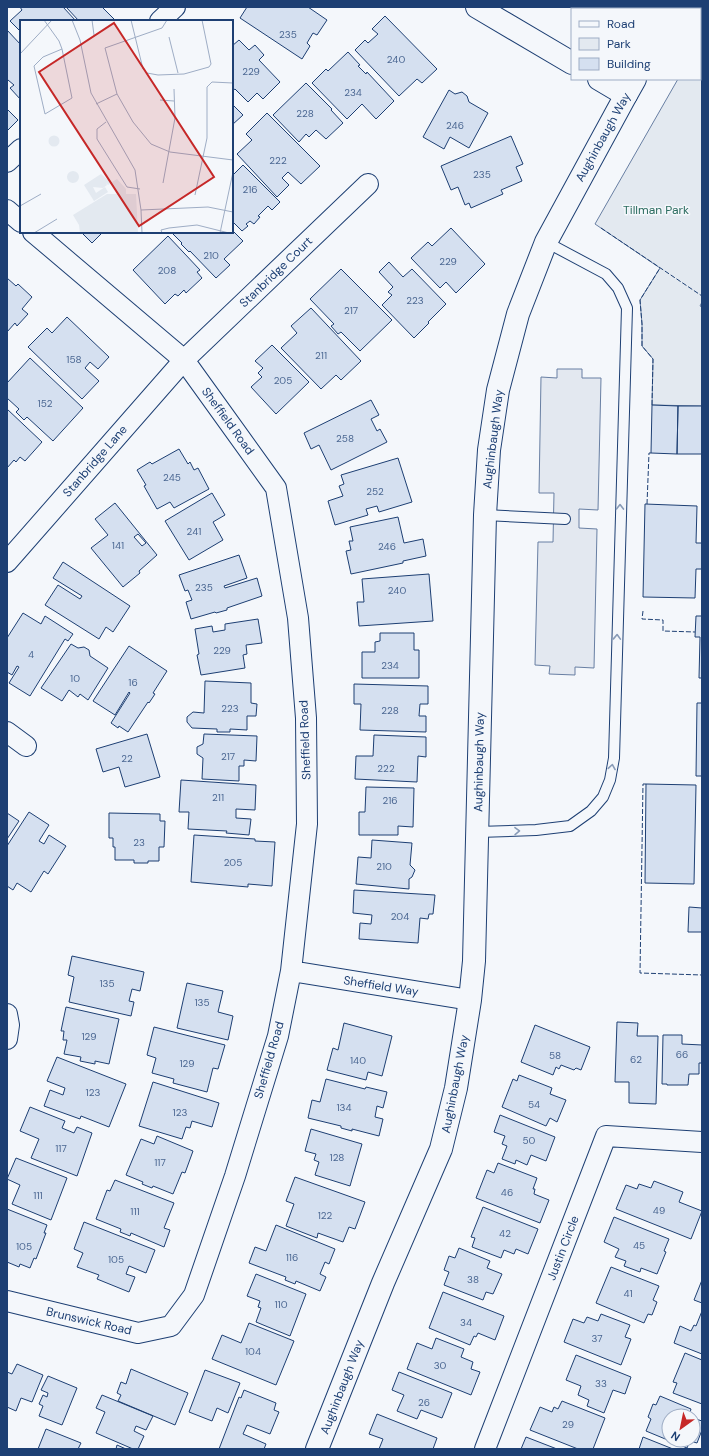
<svg xmlns="http://www.w3.org/2000/svg" width="709" height="1456" viewBox="0 0 709 1456" font-family="'DM Sans',sans-serif">
<style>
.green{fill:#e3e9f0;stroke:#687fa3}
.parking{fill:#e3e8f0;stroke:#687fa3}
.building{fill:#d5e0f0;stroke:#1d3f73;fill-rule:evenodd}
.lines{fill:none;stroke-linecap:round;stroke-linejoin:round}
.service-casing{stroke:#1d3f73;stroke-width:12}
.minor-casing{stroke:#1d3f73;stroke-width:22}
.tertiary-casing{stroke:#1d3f73;stroke-width:24}
.secondary-casing{stroke:#1d3f73;stroke-width:24}
.service{stroke:#f4f7fb;stroke-width:10}
.minor{stroke:#f4f7fb;stroke-width:20}
.tertiary{stroke:#f4f7fb;stroke-width:22}
.secondary{stroke:#f4f7fb;stroke-width:22}
.fence{stroke:#1d3f73;stroke-width:1;stroke-dasharray:5 2;stroke-linecap:butt}
.oneway{stroke:#889bb7}
.labels{text-anchor:middle;stroke-width:3;stroke-linejoin:round;paint-order:stroke}
.number-label{font-size:10px;fill:#4b6792}
.street-label{font-size:12px;fill:#1d3f73;stroke:#f4f7fb}
.park-label{font-size:12px;fill:#2c6c60;stroke:#f4f7fb}
.inset-road{fill:none;stroke:#9eadc5;stroke-width:1}
.view{fill:#c62828;fill-opacity:0.15;stroke:#c62828;stroke-width:2}
.inset-edge{fill:none;stroke:#1d3f73;stroke-width:2}
</style>
<rect width="100%" height="100%" fill="#f4f7fb"/>
<path class="green" d="M 702,38 L 702,302 L 700,306 L 702,307 L 702,406 L 652,405 L 653,359 L 642,346 L 642,324 L 640,300 L 660,268 L 595,224 L 678,79 L 700,79 L 700,42 Z"/>
<path class="parking" d="M 557,369 L 582,369 L 582,378 L 601,378 L 598,510 L 579,509 L 579,528 L 597,529 L 594,668 L 575,667 L 575,675 L 549,674 L 550,666 L 535,665 L 538,542 L 553,542 L 554,493 L 539,493 L 541,377 L 557,378 Z"/>
<path class="building" d="M 20,7 L 63,7 L 76,21 L 21,21 L 21,32 L 10,21 L 22,10 Z
M 66,7 L 102,7 L 116,21 L 79,21 Z
M 247,7 L 308,7 L 327,20 L 317,35 L 313,33 L 307,43 L 310,46 L 302,59 L 240,18 Z
M 385,16 L 437,69 L 422,83 L 417,79 L 399,96 L 355,50 L 365,40 L 368,43 L 378,34 L 372,29 Z
M 7,30 L 21,45 L 21,100 L 10,88 L 14,85 L 8,80 L 7,81 Z
M 239,40 L 249,50 L 255,45 L 264,55 L 259,60 L 280,82 L 263,99 L 257,93 L 248,102 L 235,89 L 232,91 L 232,46 Z
M 348,52 L 360,65 L 358,66 L 366,74 L 367,72 L 394,101 L 376,119 L 362,104 L 347,119 L 312,83 L 326,69 L 328,71 Z
M 306,83 L 332,109 L 331,110 L 343,123 L 326,139 L 316,130 L 309,137 L 306,134 L 299,142 L 273,115 Z
M 449,90 L 455,94 L 462,92 L 467,96 L 469,102 L 488,113 L 469,148 L 450,137 L 444,149 L 423,137 Z
M 232,104 L 243,115 L 232,125 Z
M 7,109 L 18,120 L 7,131 Z
M 267,113 L 320,166 L 301,184 L 288,172 L 282,178 L 289,185 L 277,197 L 237,154 L 252,140 L 246,134 Z
M 511,136 L 523,164 L 516,167 L 522,181 L 501,190 L 503,194 L 471,208 L 469,203 L 465,205 L 458,187 L 451,190 L 441,166 Z
M 243,165 L 280,202 L 272,210 L 268,206 L 258,216 L 260,217 L 254,224 L 250,221 L 246,224 L 248,226 L 242,231 L 232,221 L 232,176 Z
M 451,228 L 485,264 L 456,293 L 446,282 L 440,288 L 411,258 L 428,242 L 432,246 Z
M 232,230 L 243,241 L 224,259 L 230,265 L 216,278 L 190,251 L 189,252 L 181,244 L 182,243 L 171,232 L 232,232 Z
M 81,232 L 103,232 L 92,243 Z
M 168,236 L 200,270 L 197,272 L 202,278 L 186,293 L 184,290 L 178,296 L 175,294 L 165,304 L 133,270 Z
M 389,262 L 403,277 L 412,269 L 446,304 L 428,322 L 429,323 L 414,338 L 382,305 L 392,295 L 388,292 L 393,287 L 379,272 Z
M 341,269 L 392,320 L 360,351 L 341,332 L 338,334 L 331,326 L 334,324 L 310,299 Z
M 7,278 L 16,286 L 18,284 L 32,297 L 22,309 L 28,314 L 17,326 L 15,323 L 7,332 Z
M 311,308 L 361,361 L 341,380 L 336,375 L 321,389 L 281,348 L 297,333 L 291,326 Z
M 67,317 L 109,357 L 98,369 L 90,362 L 85,368 L 99,381 L 82,399 L 28,347 L 47,328 L 52,333 Z
M 272,345 L 309,382 L 276,414 L 251,387 L 262,377 L 258,373 L 263,368 L 255,361 Z
M 30,358 L 83,408 L 53,441 L 27,417 L 24,420 L 16,412 L 19,409 L 7,398 L 7,383 Z
M 371,400 L 379,415 L 371,419 L 377,431 L 380,429 L 387,442 L 331,470 L 319,445 L 311,449 L 304,433 Z
M 652,405 L 678,406 L 677,454 L 651,453 Z
M 678,406 L 702,406 L 702,454 L 677,454 Z
M 7,409 L 42,442 L 25,461 L 20,457 L 16,462 L 14,460 L 7,468 Z
M 179,449 L 188,464 L 190,462 L 194,470 L 198,468 L 209,489 L 174,508 L 170,502 L 157,509 L 144,486 L 146,485 L 137,470 L 150,462 L 152,464 Z
M 398,458 L 412,502 L 379,512 L 377,506 L 366,509 L 368,515 L 335,525 L 328,501 L 343,496 L 339,486 L 344,484 L 341,475 Z
M 212,493 L 225,515 L 213,522 L 223,540 L 189,560 L 165,521 Z
M 115,503 L 157,555 L 139,571 L 140,573 L 123,587 L 91,548 L 108,535 L 95,519 ZM 138,534 L 146,543 L 142,546 L 134,537 Z
M 645,504 L 697,506 L 696,543 L 702,543 L 702,569 L 696,569 L 695,598 L 643,597 Z
M 398,517 L 404,543 L 423,539 L 426,556 L 403,561 L 403,563 L 351,574 L 346,551 L 351,550 L 349,541 L 353,541 L 350,527 Z
M 239,555 L 247,578 L 224,586 L 225,588 L 257,578 L 262,596 L 227,608 L 227,610 L 216,613 L 215,612 L 191,619 L 186,602 L 192,600 L 188,590 L 185,591 L 179,575 Z
M 63,562 L 130,606 L 113,632 L 106,627 L 99,639 L 45,605 L 58,585 L 80,599 L 82,596 L 53,578 Z
M 429,574 L 433,621 L 359,626 L 357,602 L 364,602 L 362,579 Z
M 23,613 L 41,624 L 45,616 L 73,634 L 68,641 L 65,639 L 30,696 L 9,683 L 19,667 L 17,666 L 12,675 L 7,672 L 7,638 Z
M 696,616 L 702,616 L 702,678 L 699,678 L 700,637 L 695,637 Z
M 258,619 L 262,643 L 246,645 L 247,654 L 243,655 L 245,668 L 201,675 L 197,655 L 199,654 L 195,629 L 212,626 L 213,632 L 225,630 L 225,624 Z
M 380,633 L 414,633 L 414,650 L 419,650 L 419,678 L 362,678 L 362,652 L 375,652 L 375,642 L 380,641 Z
M 71,644 L 78,648 L 84,647 L 89,650 L 90,656 L 108,668 L 88,700 L 80,694 L 78,697 L 69,690 L 62,701 L 41,688 Z
M 129,646 L 167,671 L 153,693 L 155,694 L 149,703 L 148,702 L 128,732 L 119,726 L 118,728 L 111,723 L 130,693 L 129,692 L 115,715 L 93,701 Z
M 205,681 L 251,683 L 251,703 L 257,704 L 256,716 L 247,716 L 247,730 L 230,729 L 230,732 L 217,732 L 217,729 L 192,728 L 187,722 L 187,717 L 193,712 L 204,713 Z
M 354,684 L 428,686 L 428,704 L 420,704 L 419,716 L 426,716 L 426,732 L 360,730 L 361,704 L 354,704 Z
M 697,703 L 702,703 L 702,776 L 696,776 Z
M 147,734 L 160,777 L 125,787 L 119,767 L 103,772 L 96,749 Z
M 204,734 L 257,736 L 256,761 L 244,760 L 244,766 L 239,766 L 239,781 L 202,779 L 203,758 L 197,754 L 197,747 L 203,744 Z
M 374,735 L 426,737 L 426,757 L 418,756 L 417,782 L 355,779 L 356,756 L 373,756 Z
M 181,780 L 256,785 L 255,810 L 236,809 L 236,818 L 251,819 L 249,835 L 226,833 L 227,831 L 188,829 L 189,812 L 179,812 Z
M 646,784 L 696,785 L 694,884 L 645,883 Z
M 366,787 L 414,788 L 413,827 L 398,826 L 398,835 L 359,835 L 359,812 L 365,812 Z
M 29,812 L 49,825 L 39,841 L 44,844 L 49,835 L 66,846 L 48,874 L 44,871 L 31,892 L 17,883 L 13,890 L 7,886 L 7,846 Z
M 7,813 L 19,821 L 7,839 Z
M 109,813 L 160,814 L 160,821 L 165,821 L 164,847 L 159,847 L 159,861 L 148,861 L 148,863 L 134,863 L 134,860 L 115,860 L 115,847 L 113,847 L 113,838 L 109,838 Z
M 194,835 L 255,839 L 255,841 L 275,842 L 272,886 L 248,884 L 248,887 L 191,882 Z
M 372,840 L 412,843 L 410,865 L 415,870 L 412,877 L 409,879 L 409,889 L 356,884 L 358,857 L 371,858 Z
M 354,890 L 435,895 L 433,914 L 429,914 L 428,919 L 420,918 L 418,943 L 359,939 L 360,923 L 371,924 L 372,915 L 353,913 Z
M 689,907 L 702,908 L 702,932 L 688,932 Z
M 72,956 L 144,972 L 140,991 L 132,989 L 129,1001 L 134,1002 L 131,1016 L 69,1002 L 74,977 L 68,975 Z
M 187,983 L 223,991 L 218,1012 L 233,1016 L 228,1040 L 177,1028 Z
M 66,1007 L 119,1019 L 109,1064 L 95,1061 L 95,1064 L 80,1061 L 81,1057 L 64,1054 L 67,1040 L 63,1040 L 64,1031 L 61,1031 Z
M 617,1022 L 638,1023 L 637,1036 L 658,1036 L 656,1104 L 629,1103 L 629,1082 L 615,1082 Z
M 344,1023 L 392,1036 L 382,1076 L 368,1072 L 366,1080 L 327,1070 L 333,1048 L 338,1050 Z
M 535,1025 L 590,1047 L 581,1070 L 576,1068 L 574,1070 L 561,1065 L 559,1069 L 556,1067 L 553,1075 L 521,1062 Z
M 154,1027 L 225,1045 L 218,1069 L 213,1068 L 207,1092 L 173,1083 L 174,1079 L 152,1073 L 156,1058 L 147,1055 Z
M 663,1035 L 682,1035 L 682,1044 L 702,1045 L 702,1063 L 699,1063 L 699,1074 L 689,1074 L 688,1085 L 667,1085 L 667,1084 L 662,1084 Z
M 57,1057 L 126,1084 L 109,1127 L 81,1116 L 80,1119 L 44,1106 L 50,1090 L 63,1095 L 65,1088 L 47,1081 Z
M 519,1075 L 552,1088 L 550,1094 L 566,1100 L 557,1122 L 550,1118 L 546,1126 L 502,1107 L 513,1079 L 517,1081 Z
M 326,1079 L 365,1089 L 366,1087 L 387,1092 L 383,1108 L 377,1106 L 375,1117 L 383,1119 L 379,1136 L 352,1129 L 352,1131 L 341,1128 L 341,1126 L 308,1118 L 312,1100 L 320,1102 Z
M 153,1082 L 219,1103 L 212,1127 L 192,1121 L 190,1128 L 186,1127 L 182,1139 L 139,1126 Z
M 30,1107 L 65,1121 L 62,1128 L 74,1133 L 77,1127 L 92,1133 L 77,1176 L 31,1158 L 39,1139 L 20,1131 Z
M 500,1115 L 555,1137 L 546,1161 L 531,1155 L 527,1165 L 516,1160 L 515,1164 L 502,1159 L 507,1146 L 502,1144 L 505,1136 L 494,1132 Z
M 311,1129 L 362,1144 L 350,1186 L 315,1175 L 319,1162 L 314,1160 L 316,1154 L 305,1151 Z
M 157,1136 L 193,1151 L 185,1173 L 182,1172 L 173,1194 L 153,1186 L 152,1188 L 142,1184 L 143,1182 L 126,1175 L 141,1139 L 154,1144 Z
M 16,1158 L 67,1178 L 51,1220 L 12,1204 L 20,1185 L 7,1179 Z
M 498,1163 L 537,1178 L 533,1189 L 535,1189 L 534,1194 L 549,1200 L 540,1223 L 476,1198 L 487,1170 L 494,1173 Z
M 295,1177 L 365,1202 L 355,1229 L 349,1227 L 343,1242 L 318,1233 L 317,1238 L 286,1226 L 294,1204 L 286,1201 Z
M 115,1180 L 174,1203 L 164,1228 L 170,1230 L 164,1247 L 131,1233 L 130,1236 L 120,1232 L 121,1229 L 96,1219 L 107,1190 L 110,1191 Z
M 654,1181 L 683,1192 L 679,1202 L 702,1211 L 691,1239 L 616,1209 L 626,1185 L 637,1189 L 639,1184 L 651,1188 Z
M 483,1207 L 538,1229 L 528,1254 L 516,1249 L 514,1254 L 504,1250 L 501,1258 L 472,1247 L 475,1238 L 471,1237 Z
M 7,1209 L 47,1225 L 44,1233 L 46,1233 L 36,1259 L 34,1258 L 30,1268 L 20,1264 L 19,1267 L 7,1262 Z
M 614,1217 L 669,1239 L 664,1251 L 666,1252 L 657,1274 L 641,1268 L 640,1272 L 624,1266 L 626,1261 L 615,1257 L 619,1249 L 604,1242 Z
M 84,1222 L 155,1250 L 146,1273 L 129,1266 L 126,1274 L 135,1277 L 129,1292 L 97,1279 L 99,1275 L 77,1267 L 83,1253 L 74,1249 Z
M 276,1225 L 335,1249 L 329,1264 L 325,1262 L 320,1274 L 326,1277 L 320,1291 L 296,1281 L 295,1284 L 285,1280 L 286,1277 L 249,1263 L 255,1247 L 266,1251 Z
M 459,1248 L 490,1261 L 487,1268 L 502,1274 L 493,1294 L 486,1292 L 483,1300 L 444,1285 L 449,1272 L 444,1270 L 449,1256 L 455,1258 Z
M 611,1267 L 659,1286 L 653,1300 L 657,1302 L 652,1315 L 648,1314 L 644,1323 L 596,1303 Z
M 256,1274 L 306,1294 L 290,1336 L 256,1322 L 261,1308 L 258,1307 L 260,1301 L 247,1296 Z
M 702,1280 L 702,1303 L 694,1300 Z
M 443,1292 L 504,1316 L 495,1340 L 478,1333 L 476,1337 L 474,1336 L 470,1345 L 429,1328 Z
M 702,1311 L 702,1354 L 674,1343 L 680,1326 L 691,1331 L 694,1325 L 696,1326 Z
M 601,1314 L 630,1325 L 625,1337 L 631,1339 L 621,1365 L 564,1342 L 573,1319 L 584,1323 L 587,1317 L 598,1321 Z
M 249,1323 L 294,1341 L 276,1385 L 212,1359 L 222,1335 L 241,1343 Z
M 436,1338 L 464,1349 L 461,1357 L 473,1362 L 471,1369 L 480,1372 L 471,1395 L 407,1369 L 417,1343 L 432,1349 Z
M 685,1353 L 702,1360 L 702,1404 L 673,1393 L 677,1383 L 673,1382 Z
M 576,1355 L 631,1377 L 625,1394 L 613,1390 L 604,1413 L 587,1406 L 589,1400 L 578,1395 L 581,1386 L 566,1380 Z
M 17,1364 L 43,1375 L 32,1402 L 21,1398 L 16,1411 L 7,1407 L 7,1372 L 12,1374 Z
M 131,1369 L 188,1393 L 175,1425 L 118,1401 L 121,1395 L 117,1393 L 121,1382 L 126,1384 Z
M 205,1370 L 240,1383 L 228,1413 L 217,1408 L 212,1421 L 189,1412 Z
M 399,1372 L 452,1393 L 442,1418 L 421,1410 L 417,1419 L 397,1411 L 404,1395 L 392,1390 Z
M 48,1376 L 77,1388 L 62,1425 L 39,1416 L 43,1406 L 39,1404 L 43,1395 L 47,1397 L 48,1393 L 41,1390 Z
M 244,1390 L 276,1403 L 274,1410 L 279,1412 L 270,1434 L 247,1425 L 243,1434 L 266,1444 L 264,1449 L 219,1449 L 239,1397 L 241,1398 Z
M 102,1395 L 153,1416 L 146,1430 L 136,1426 L 134,1431 L 144,1436 L 138,1449 L 133,1449 L 96,1433 L 105,1412 L 96,1408 Z
M 660,1396 L 691,1409 L 689,1416 L 669,1416 L 669,1440 L 693,1440 L 693,1418 L 702,1421 L 702,1430 L 697,1443 L 690,1441 L 687,1448 L 646,1431 L 651,1419 L 648,1417 L 653,1404 L 656,1405 Z
M 562,1401 L 605,1418 L 593,1449 L 578,1449 L 530,1430 L 540,1407 L 552,1412 L 554,1407 L 558,1409 Z
M 377,1414 L 437,1438 L 433,1449 L 379,1449 L 383,1439 L 369,1434 Z
M 46,1429 L 81,1443 L 78,1449 L 38,1449 Z
M 526,1437 L 557,1449 L 521,1449 Z
M 643,1437 L 673,1449 L 639,1449 Z
M 117,1445 L 126,1449 L 116,1449 Z"/>
<g class="lines">
<g class="service-casing">
<path id="service" d="M 485,515 L 565,519
M 478,832 L 536,830 L 570,826 L 591,811 L 603,797 L 610,780 L 614,758 L 627,308 L 618,288 L 606,274 L 546,242"/>
</g>
<g class="minor-casing">
<path id="minor" d="M 160,21 L 175,7
M 7,162 L 21,149
M 7,210 L 21,222
M 7,562 L 184,360 L 368,184
M 7,732 L 26,746
M 291,971 L 470,1000
M 7,1014 L 9,1025 L 7,1039
M 7,1301 L 138,1333 L 171,1326 L 194,1295 L 235,1176 L 278,1036 L 291,971 L 307,824 L 306,718 L 298,618 L 276,488 L 184,360 L 33,232
M 485,1449 L 606,1136 L 702,1142"/>
</g>
<g class="tertiary-casing">
<path id="tertiary" d="M 317,1449 L 383,1283 L 441,1149 L 456,1088 L 470,1000 L 474,961 L 485,515 L 489,450 L 498,390 L 518,314 L 546,242 L 626,95"/>
</g>
<g class="secondary-casing">
<path id="secondary" d="M 477,7 L 572,63
M 676,9 L 677,7
M 599,79 L 626,95 L 635,79"/>
</g>
<use href="#service" class="service"/>
<use href="#minor" class="minor"/>
<use href="#tertiary" class="tertiary"/>
<use href="#secondary" class="secondary"/>
<path class="fence" d="M 601,228 L 702,296
M 652,405 L 653,359 L 642,346 L 642,324 L 640,300 L 660,268
M 647,504 L 649,453 L 651,453
M 643,611 L 642,619 L 663,620 L 663,631 L 695,632
M 646,784 L 643,784 L 640,973 L 702,975"/>
</g>
<defs><path id="oneway-chevron" d="M-2-3.5L2.5 0L-2 3.5" fill="none" stroke-width="1.6" stroke-linecap="round" stroke-linejoin="round"/></defs>
<g class="oneway">
<use href="#oneway-chevron" transform="translate(620 507) rotate(-89)"/>
<use href="#oneway-chevron" transform="translate(617 637) rotate(-88)"/>
<use href="#oneway-chevron" transform="translate(612 767) rotate(-81)"/>
<use href="#oneway-chevron" transform="translate(517 831) rotate(-1)"/>
</g>
<g class="labels">
<g class="number-label">
<text x="288" y="38">235</text>
<text x="396" y="63">240</text>
<text x="251" y="75">229</text>
<text x="353" y="96">234</text>
<text x="305" y="117">228</text>
<text x="455" y="129">246</text>
<text x="278" y="164">222</text>
<text x="482" y="178">235</text>
<text x="250" y="193">216</text>
<text x="211" y="259">210</text>
<text x="448" y="265">229</text>
<text x="167" y="274">208</text>
<text x="415" y="304">223</text>
<text x="351" y="314">217</text>
<text x="321" y="359">211</text>
<text x="74" y="363">158</text>
<text x="283" y="384">205</text>
<text x="45" y="407">152</text>
<text x="345" y="442">258</text>
<text x="172" y="481">245</text>
<text x="375" y="495">252</text>
<text x="194" y="535">241</text>
<text x="118" y="549">141</text>
<text x="387" y="550">246</text>
<text x="204" y="591">235</text>
<text x="397" y="594">240</text>
<text x="222" y="654">229</text>
<text x="31" y="658">4</text>
<text x="390" y="669">234</text>
<text x="75" y="682">10</text>
<text x="133" y="686">16</text>
<text x="230" y="712">223</text>
<text x="390" y="714">228</text>
<text x="228" y="760">217</text>
<text x="127" y="762">22</text>
<text x="386" y="772">222</text>
<text x="218" y="801">211</text>
<text x="390" y="804">216</text>
<text x="139" y="846">23</text>
<text x="233" y="866">205</text>
<text x="384" y="870">210</text>
<text x="400" y="920">204</text>
<text x="107" y="987">135</text>
<text x="202" y="1006">135</text>
<text x="89" y="1040">129</text>
<text x="682" y="1058">66</text>
<text x="555" y="1059">58</text>
<text x="636" y="1063">62</text>
<text x="358" y="1064">140</text>
<text x="187" y="1067">129</text>
<text x="93" y="1096">123</text>
<text x="534" y="1108">54</text>
<text x="344" y="1111">134</text>
<text x="180" y="1116">123</text>
<text x="529" y="1144">50</text>
<text x="61" y="1152">117</text>
<text x="337" y="1161">128</text>
<text x="160" y="1166">117</text>
<text x="507" y="1196">46</text>
<text x="38" y="1199">111</text>
<text x="659" y="1214">49</text>
<text x="135" y="1215">111</text>
<text x="325" y="1219">122</text>
<text x="505" y="1237">42</text>
<text x="639" y="1249">45</text>
<text x="24" y="1250">105</text>
<text x="292" y="1261">116</text>
<text x="116" y="1263">105</text>
<text x="473" y="1283">38</text>
<text x="628" y="1297">41</text>
<text x="281" y="1308">110</text>
<text x="466" y="1326">34</text>
<text x="597" y="1342">37</text>
<text x="253" y="1355">104</text>
<text x="440" y="1369">30</text>
<text x="601" y="1387">33</text>
<text x="424" y="1406">26</text>
<text x="568" y="1428">29</text>
</g>
<g class="street-label">
<text transform="translate(603 137) rotate(-61)" y="4">Aughinbaugh Way</text>
<text transform="translate(276 272) rotate(-44)" y="4">Stanbridge Court</text>
<text transform="translate(228 421) rotate(54)" y="4">Sheffield Road</text>
<text transform="translate(493 439) rotate(-83)" y="4">Aughinbaugh Way</text>
<text transform="translate(95 461) rotate(-49)" y="4">Stanbridge Lane</text>
<text transform="translate(305 740) rotate(-92)" y="4">Sheffield Road</text>
<text transform="translate(479 762) rotate(-89)" y="4">Aughinbaugh Way</text>
<text transform="translate(381 986) rotate(9)" y="4">Sheffield Way</text>
<text transform="translate(269 1060) rotate(-74)" y="4">Sheffield Road</text>
<text transform="translate(455 1084) rotate(-79)" y="4">Aughinbaugh Way</text>
<text transform="translate(563 1248) rotate(-69)" y="4">Justin Circle</text>
<text transform="translate(89 1321) rotate(13)" y="4">Brunswick Road</text>
<text transform="translate(342 1387) rotate(-69)" y="4">Aughinbaugh Way</text>
</g>
<g class="park-label">
<text x="656" y="214">Tillman Park</text>
</g>
</g>
<g transform="translate(20 20)">
<rect width="213" height="213" fill="#f4f7fb"/>
<path d="M28.5 121a5.5 5.5 0 1 1 11 0a5.5 5.5 0 1 1-11 0ZM47 157a6 6 0 1 1 12 0a6 6 0 1 1-12 0ZM 81,154 L 91,163 L 88,165 L 86,163 L 87,165 L 83,168 L 73,167 L 76,173 L 85,167 L 88,172 L 74,181 L 64,165 ZM 97,159 L 106,169 L 106,174 L 116,174 L 118,213 L 60,213 L 59,205 L 53,195 L 87,174 L 99,174 L 92,162 Z" fill="#e3e9f0"/>
<path class="inset-road" d="M 24,0 L 39,21 L 42,29 L 52,78 L 25,94 L 14,46 L 23,37 L 42,29M 52,0 L 60,20 L 71,73 L 115,150 L 121,190M 72,0 L 74,15M 111,0 L 123,49 L 127,53 L 138,55 L 164,54 L 189,47 L 191,44 L 182,0M 147,0 L 142,8 L 85,28 L 97,74 L 113,102 L 131,124 L 150,132 L 213,140M 149,17 L 158,53M 0,34 L 32,0M 140,80 L 154,81M 76,84 L 97,74M 86,102 L 77,109 L 77,119 L 107,167 L 120,169M 143,163 L 155,98 L 154,69M 175,175 L 187,118 L 187,67 L 192,62 L 213,63M 0,186 L 21,174M 14,213 L 37,199M 122,213 L 121,190 L 188,187 L 213,192M 142,213 L 141,210 L 149,208 L 177,205 L 209,213M 200,213 L 213,152"/>
<path class="view" d="M 94,3 L 194,157 L 119,206 L 19,52 Z"/>
<rect width="213" height="213" class="inset-edge"/>
</g>
<rect width="709" height="1456" fill="none" stroke="#1d3f73" stroke-width="16"/>
<rect x="571" y="8" width="130" height="72" fill="#f4f7fb" stroke="#9eadc5"/>
<rect x="579" y="21" width="20" height="6" fill="#f4f7fb" stroke="#9eadc5"/>
<text x="607" y="28" font-size="12" fill="#1d3f73">Road</text>
<rect x="579" y="38" width="20" height="12" fill="#e3e9f0" stroke="#9eadc5"/>
<text x="607" y="48" font-size="12" fill="#1d3f73">Park</text>
<rect x="579" y="58" width="20" height="12" fill="#d5e0f0" stroke="#9eadc5"/>
<text x="607" y="68" font-size="12" fill="#1d3f73">Building</text>
<g transform="translate(681 1428) rotate(213)"><circle r="19" fill="#f4f7fb" stroke="#9eadc5"/>
<path d="M0-3L7 15L0 10L-7 15Z" fill="#c62828"/>
<text y="-6" font-size="11" font-weight="bold" text-anchor="middle" fill="#1d3f73">N</text>
</g>
</svg>
